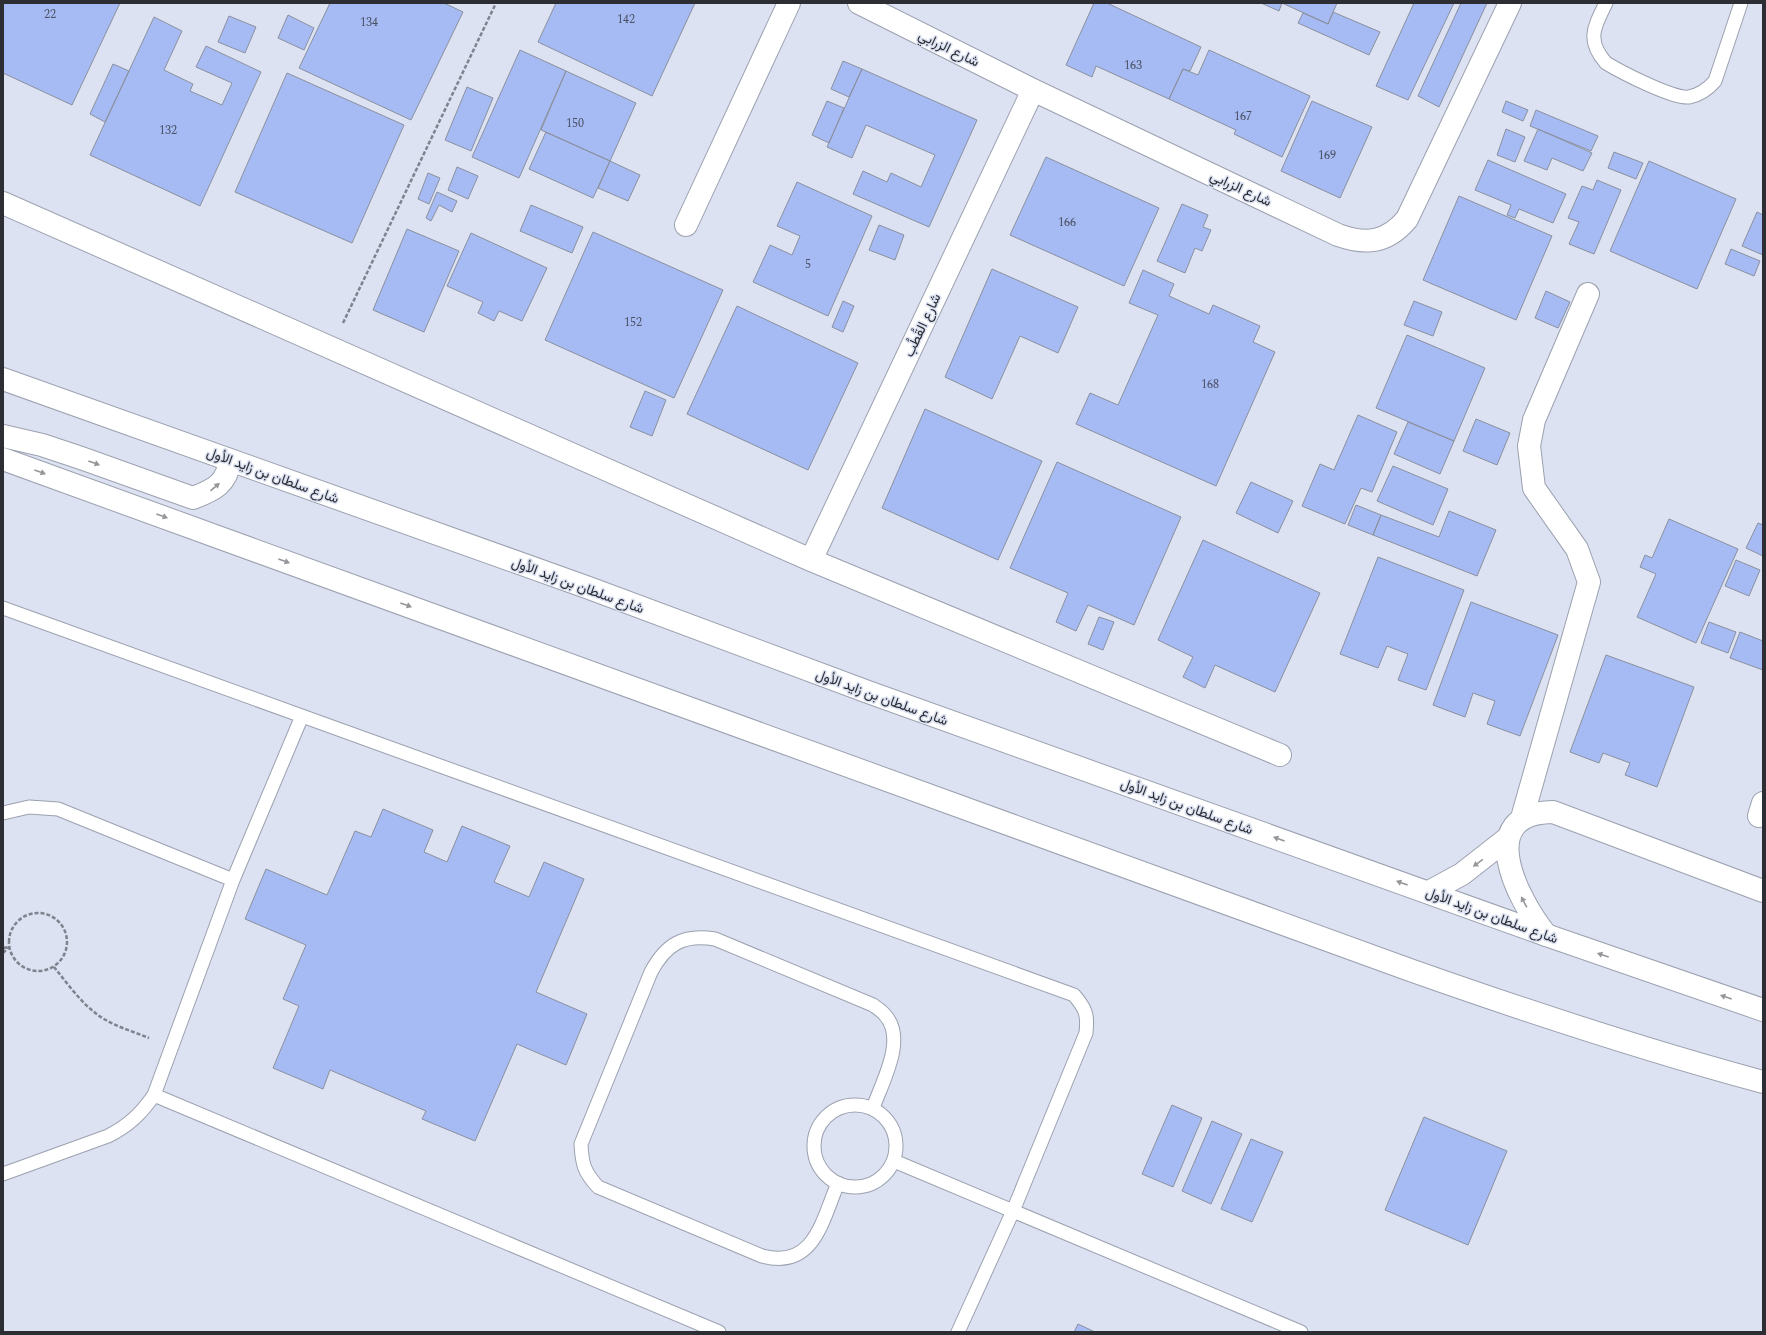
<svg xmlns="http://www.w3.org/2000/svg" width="1766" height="1335" viewBox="0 0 1766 1335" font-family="Spectral,Vazirmatn,serif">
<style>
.building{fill:#a6bbf3;stroke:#8a909e}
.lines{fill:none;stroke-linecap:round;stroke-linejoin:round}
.lane-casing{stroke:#9ba1af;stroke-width:15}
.street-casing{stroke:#9ba1af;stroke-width:24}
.secondary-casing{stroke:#9ba1af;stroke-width:24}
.path{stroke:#7f838e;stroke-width:2.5;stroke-dasharray:4 2;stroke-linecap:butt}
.lane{stroke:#fff;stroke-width:13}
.street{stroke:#fff;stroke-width:22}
.secondary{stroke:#fff;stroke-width:22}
.oneway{fill:#96969a}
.labels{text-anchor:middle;stroke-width:3;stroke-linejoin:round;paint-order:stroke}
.number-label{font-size:12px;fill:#4a5164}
.street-label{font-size:14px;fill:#2c2e34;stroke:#dce2f2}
</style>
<rect width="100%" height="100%" fill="#dce2f2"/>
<path class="building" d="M 3,3 L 120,3 L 72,105 L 3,73 Z
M 330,3 L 444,3 L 463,12 L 411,120 L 299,68 Z
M 556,3 L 695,3 L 652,96 L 538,42 Z
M 1094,3 L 1107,3 L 1201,47 L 1190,71 L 1183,69 L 1169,99 L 1096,66 L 1092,77 L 1066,65 Z
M 1261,3 L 1337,3 L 1328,24 L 1282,3 L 1279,11 Z
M 1414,3 L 1454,3 L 1408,100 L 1376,86 Z
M 1461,3 L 1487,3 L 1439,107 L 1418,96 Z
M 1333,12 L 1380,32 L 1369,55 L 1298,23 L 1303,13 L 1328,24 Z
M 288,15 L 314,28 L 304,50 L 278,38 Z
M 229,16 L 256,27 L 245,53 L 218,42 Z
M 154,17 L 182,31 L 164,70 L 193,84 L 190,91 L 222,105 L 232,83 L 196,67 L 206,46 L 261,72 L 200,206 L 90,155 Z
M 520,50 L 566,71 L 519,178 L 472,157 Z
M 1209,50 L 1310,96 L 1282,157 L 1234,134 L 1236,130 L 1169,99 L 1183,69 L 1198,75 Z
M 843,61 L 862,69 L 849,97 L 831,89 Z
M 113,64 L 129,71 L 105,122 L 90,114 Z
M 862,69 L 977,120 L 929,227 L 853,194 L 863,171 L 887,182 L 891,173 L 921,187 L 935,155 L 866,125 L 852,158 L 827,147 Z
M 566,71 L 636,103 L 610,161 L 541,130 Z
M 287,73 L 404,125 L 352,243 L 235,192 Z
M 467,87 L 493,98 L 471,151 L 445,140 Z
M 827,101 L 844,108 L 829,143 L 812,135 Z
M 1312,101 L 1372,127 L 1340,198 L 1281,171 Z
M 1506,101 L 1528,110 L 1523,121 L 1502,112 Z
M 1536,110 L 1598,136 L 1591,151 L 1530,126 Z
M 1506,129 L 1525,137 L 1515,162 L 1497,155 Z
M 1538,129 L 1592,153 L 1583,171 L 1552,158 L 1547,170 L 1524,161 Z
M 546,132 L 610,161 L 593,198 L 529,169 Z
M 1614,152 L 1643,163 L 1636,179 L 1608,168 Z
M 1046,157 L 1159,208 L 1124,286 L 1010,235 Z
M 1488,160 L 1566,194 L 1553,223 L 1519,209 L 1515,218 L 1507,215 L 1511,205 L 1475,190 Z
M 610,161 L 640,175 L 628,201 L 598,188 Z
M 1649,161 L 1736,199 L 1697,289 L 1610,251 Z
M 457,167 L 478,176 L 468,199 L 448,190 Z
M 428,173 L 440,178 L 429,204 L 418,199 Z
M 1597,180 L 1621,190 L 1594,254 L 1569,244 L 1579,222 L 1568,218 L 1582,186 L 1593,190 Z
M 797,182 L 872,216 L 828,316 L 753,282 L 770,245 L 792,255 L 800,236 L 777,226 Z
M 437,192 L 457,201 L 452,212 L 439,205 L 431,221 L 426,218 Z
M 1459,196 L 1552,236 L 1516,320 L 1423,280 Z
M 1182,204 L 1208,215 L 1203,227 L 1211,230 L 1202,251 L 1195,248 L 1185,273 L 1157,261 Z
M 531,205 L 583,227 L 572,253 L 520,231 Z
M 1757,212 L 1763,215 L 1763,255 L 1742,246 Z
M 879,225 L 904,235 L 895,260 L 869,250 Z
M 407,229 L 459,251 L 424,332 L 373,310 Z
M 593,232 L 723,290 L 674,398 L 545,340 Z
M 471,233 L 547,268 L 522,321 L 499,311 L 494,321 L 478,313 L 483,302 L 447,286 Z
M 1731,249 L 1760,261 L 1754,276 L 1725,264 Z
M 992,269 L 1078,307 L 1058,353 L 1020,336 L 992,399 L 945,377 Z
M 1143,270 L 1174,284 L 1169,296 L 1209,314 L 1213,305 L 1260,326 L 1253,342 L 1275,352 L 1216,486 L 1076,424 L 1090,393 L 1118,405 L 1158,315 L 1129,303 Z
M 1546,291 L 1570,302 L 1558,328 L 1535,318 Z
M 843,301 L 854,306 L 843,332 L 832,327 Z
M 1414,301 L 1442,312 L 1433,336 L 1404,325 Z
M 737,306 L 858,363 L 808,470 L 687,414 Z
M 1407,335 L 1485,368 L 1454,441 L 1376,408 Z
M 645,391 L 666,400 L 652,436 L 630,427 Z
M 925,409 L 1042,461 L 998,560 L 882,508 Z
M 1358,415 L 1397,432 L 1372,492 L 1361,488 L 1345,524 L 1302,506 L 1320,464 L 1334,470 Z
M 1476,419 L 1510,433 L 1497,465 L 1463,451 Z
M 1408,422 L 1454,441 L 1440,474 L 1394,454 Z
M 1057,462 L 1181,517 L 1134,625 L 1088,605 L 1076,631 L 1056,622 L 1068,593 L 1010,568 Z
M 1393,466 L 1448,489 L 1433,525 L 1377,501 Z
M 1251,482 L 1293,501 L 1278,533 L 1236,513 Z
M 1356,505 L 1381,515 L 1373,535 L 1348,525 Z
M 1449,511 L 1496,530 L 1477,576 L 1373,535 L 1381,515 L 1439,537 Z
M 1669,519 L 1738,549 L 1696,643 L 1637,617 L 1656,574 L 1640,567 L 1645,555 L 1652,558 Z
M 1758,523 L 1763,525 L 1763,556 L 1746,548 Z
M 1203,540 L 1320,593 L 1275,692 L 1215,665 L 1205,688 L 1183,677 L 1193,657 L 1158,640 Z
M 1378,557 L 1464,590 L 1426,690 L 1398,680 L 1408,654 L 1387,646 L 1378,668 L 1340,654 Z
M 1736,560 L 1760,570 L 1749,596 L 1725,586 Z
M 1471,602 L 1558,635 L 1520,736 L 1487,724 L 1495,701 L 1473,693 L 1465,717 L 1433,705 Z
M 1099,617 L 1114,622 L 1103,650 L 1088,644 Z
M 1709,622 L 1736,632 L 1728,653 L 1701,643 Z
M 1740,632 L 1763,641 L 1763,670 L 1730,658 Z
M 1606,655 L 1694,687 L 1657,787 L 1625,775 L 1630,763 L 1603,753 L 1599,763 L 1570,752 Z
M 383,809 L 433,830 L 424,852 L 447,862 L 462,826 L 510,846 L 494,882 L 529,897 L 544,862 L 584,879 L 536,992 L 587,1014 L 566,1065 L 517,1044 L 475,1141 L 422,1119 L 426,1111 L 330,1070 L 323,1089 L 273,1068 L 299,1006 L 283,999 L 306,945 L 245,919 L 266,869 L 327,895 L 355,831 L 371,837 Z
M 1172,1105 L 1202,1118 L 1173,1187 L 1142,1174 Z
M 1424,1117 L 1507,1151 L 1468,1245 L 1385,1210 Z
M 1212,1121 L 1242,1134 L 1211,1204 L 1182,1191 Z
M 1251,1139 L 1283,1152 L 1252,1222 L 1221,1209 Z
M 1078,1324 L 1095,1332 L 1074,1332 Z"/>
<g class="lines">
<g class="lane-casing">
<path id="lane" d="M 1606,3 C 1594,27 1586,40 1606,63 C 1621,72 1673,99 1689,97 C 1700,95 1708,89 1715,81 L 1741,3
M 3,608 L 302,716
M 3,813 L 29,807 L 58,809 L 233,880
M 154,1095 L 719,1332
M814 1146a41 41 0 1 1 82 0a41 41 0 1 1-82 0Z
M 894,1161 L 1301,1332
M 3,1174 L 108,1136 C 128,1126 141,1114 154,1095 L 233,880 L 302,716 L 1074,995 C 1086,1009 1088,1015 1086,1033 L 1013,1211 L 958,1332
M 838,1183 C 822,1221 814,1270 762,1256 L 598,1187 C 584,1172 582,1164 581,1144 L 651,972 C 666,944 683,934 715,939 L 873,1005 C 877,1008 882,1011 885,1015 C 907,1039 882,1082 873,1108"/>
</g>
<g class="street-casing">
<path id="street" d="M 859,3 L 1033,90 L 1338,235 C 1366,245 1387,243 1407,219 L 1510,3
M 3,203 L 811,560 L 1280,755
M 686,225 L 789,3
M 811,560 L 1033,90
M 1759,816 L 1763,803
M 1522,818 L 1589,582 L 1577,549 L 1534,488 L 1529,446 L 1534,420 L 1588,294
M 1429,892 L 1462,874 L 1508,838
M 1546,935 C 1517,899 1473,813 1553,812 L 1763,891"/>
</g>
<g class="secondary-casing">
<path id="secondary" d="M 3,379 L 589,588 L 868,692 L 1546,935 L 1763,1010
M 3,436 L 42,445 L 81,458 L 193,498 C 214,490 227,484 230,460
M 3,459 L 1410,970 C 1526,1011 1644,1050 1763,1082"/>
</g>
<path class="path" d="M 343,323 L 496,3
M9 942a29 29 0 1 1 58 0a29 29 0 1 1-58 0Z
M 3,948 L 9,947
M 3,953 L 9,947
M 54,967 C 67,983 81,1003 98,1015 C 113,1026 132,1031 149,1038"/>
<use href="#lane" class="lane"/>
<use href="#street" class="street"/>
<use href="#secondary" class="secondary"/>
</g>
<defs><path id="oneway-solid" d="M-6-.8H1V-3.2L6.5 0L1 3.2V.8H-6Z"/></defs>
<g class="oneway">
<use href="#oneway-solid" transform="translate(94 463) rotate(20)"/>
<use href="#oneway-solid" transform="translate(40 472) rotate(20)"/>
<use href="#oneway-solid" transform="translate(215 487) rotate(-41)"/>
<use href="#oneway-solid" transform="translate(162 516) rotate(20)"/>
<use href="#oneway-solid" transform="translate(284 561) rotate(20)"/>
<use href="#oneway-solid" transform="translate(406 605) rotate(20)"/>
<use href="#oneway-solid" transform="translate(1279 839) rotate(-160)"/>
<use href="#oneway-solid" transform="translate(1478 863) rotate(144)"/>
<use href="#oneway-solid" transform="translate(1402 883) rotate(-160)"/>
<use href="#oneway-solid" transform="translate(1524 902) rotate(-118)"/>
<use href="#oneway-solid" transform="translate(1603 955) rotate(-161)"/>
<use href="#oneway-solid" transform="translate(1726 997) rotate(-161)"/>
</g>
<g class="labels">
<g class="number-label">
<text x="50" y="18">22</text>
<text x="626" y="23">142</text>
<text x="369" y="26">134</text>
<text x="1133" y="69">163</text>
<text x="1243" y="120">167</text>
<text x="575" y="127">150</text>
<text x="168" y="134">132</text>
<text x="1327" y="159">169</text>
<text x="1067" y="226">166</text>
<text x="808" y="268">5</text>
<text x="633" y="326">152</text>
<text x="1210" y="388">168</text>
</g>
<g class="street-label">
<text transform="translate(949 48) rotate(26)" y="5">شارع الزرابي</text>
<text transform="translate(1241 188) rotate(25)" y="5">شارع الزرابي</text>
<text transform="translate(922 325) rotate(-65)" y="5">شارع القُطُب</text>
<text transform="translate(273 475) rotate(20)" y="5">شارع سلطان بن زايد الأول</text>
<text transform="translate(578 585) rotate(20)" y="5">شارع سلطان بن زايد الأول</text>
<text transform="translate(882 697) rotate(20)" y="5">شارع سلطان بن زايد الأول</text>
<text transform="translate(1187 806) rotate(20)" y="5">شارع سلطان بن زايد الأول</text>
<text transform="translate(1492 915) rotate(20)" y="5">شارع سلطان بن زايد الأول</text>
</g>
</g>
<rect width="1766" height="1335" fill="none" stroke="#2c2e34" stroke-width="8"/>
</svg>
